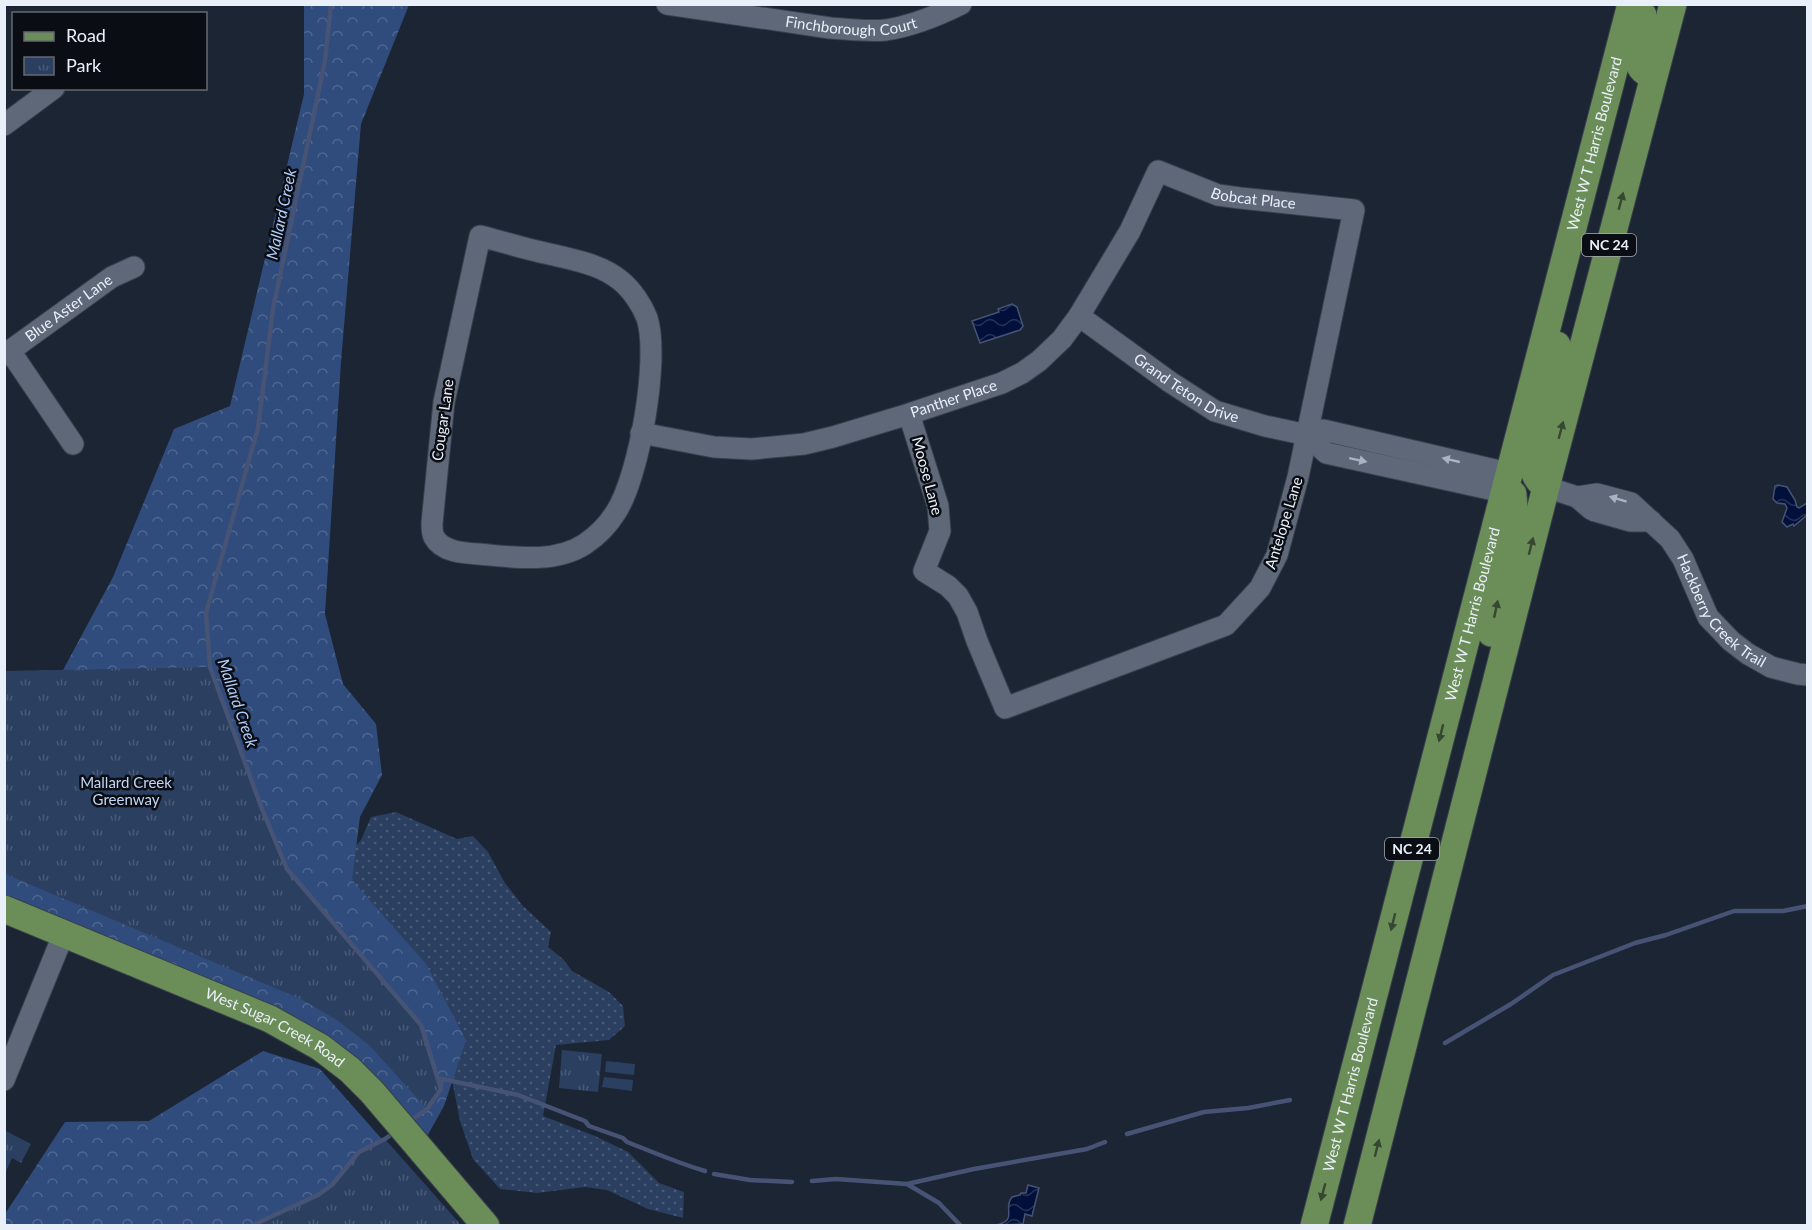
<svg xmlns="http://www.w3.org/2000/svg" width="1812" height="1230" viewBox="0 0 1812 1230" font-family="Lato,sans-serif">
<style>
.grass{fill:url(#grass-dots)}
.forest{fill:url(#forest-crowns)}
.park{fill:url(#park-tufts)}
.garden{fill:#2b3f60}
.water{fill:url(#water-waves);stroke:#465374;stroke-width:1.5}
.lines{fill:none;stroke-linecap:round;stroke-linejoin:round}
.stream{stroke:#465374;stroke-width:4.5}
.minor-casing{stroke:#38404b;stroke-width:23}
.major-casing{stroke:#38404b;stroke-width:29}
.minor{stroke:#5e6879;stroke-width:21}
.major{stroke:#6b8d57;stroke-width:27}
.oneway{fill:#364732}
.oneway2{fill:#abb3c0}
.labels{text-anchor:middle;stroke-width:5;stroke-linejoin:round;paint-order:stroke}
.shield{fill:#0a0e14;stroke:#a7acb5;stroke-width:1.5}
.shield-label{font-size:14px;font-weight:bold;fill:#eaf0fa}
.street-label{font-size:15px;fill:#eaf0fa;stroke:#0a0e14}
.park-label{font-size:15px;fill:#c4d6f5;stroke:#0a0e14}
.water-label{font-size:16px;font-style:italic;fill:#b1cdfa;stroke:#0a0e14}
</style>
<defs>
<pattern id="grass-dots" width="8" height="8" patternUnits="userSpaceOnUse" patternTransform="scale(1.5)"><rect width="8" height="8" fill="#2b3f60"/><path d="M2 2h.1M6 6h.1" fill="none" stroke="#4a5b78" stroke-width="1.8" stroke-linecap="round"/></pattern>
<pattern id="forest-crowns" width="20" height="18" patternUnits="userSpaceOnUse" patternTransform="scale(1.5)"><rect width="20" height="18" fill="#304c7c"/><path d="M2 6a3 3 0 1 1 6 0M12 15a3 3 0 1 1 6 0" fill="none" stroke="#4e6690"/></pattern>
<pattern id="park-tufts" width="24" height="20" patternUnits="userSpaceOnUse" patternTransform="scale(1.5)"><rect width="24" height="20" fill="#2b3f60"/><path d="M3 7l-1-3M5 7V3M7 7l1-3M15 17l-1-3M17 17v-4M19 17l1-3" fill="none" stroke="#4a5b78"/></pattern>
<pattern id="water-waves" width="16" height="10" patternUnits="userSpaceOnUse" patternTransform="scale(1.5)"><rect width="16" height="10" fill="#00103b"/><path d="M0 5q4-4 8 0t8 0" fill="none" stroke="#253358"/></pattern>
</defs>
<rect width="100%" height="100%" fill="#1c2533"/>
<path class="grass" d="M 396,812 L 457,839 L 473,836 L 488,852 L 505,883 L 523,906 L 551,932 L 548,947 L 563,959 L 572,971 L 609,992 L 623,1006 L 625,1026 L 609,1040 L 556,1045 L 543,1116 L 595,1136 L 628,1152 L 659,1183 L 684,1192 L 683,1218 L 648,1209 L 607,1190 L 585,1187 L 537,1193 L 500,1189 L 473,1159 L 460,1121 L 450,1070 L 333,872 L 361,840 L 371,817 Z"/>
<path class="forest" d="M 304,5 L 409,5 L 361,124 L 341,362 L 325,614 L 343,684 L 376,724 L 382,775 L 360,817 L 352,880 L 426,964 L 466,1040 L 444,1106 L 420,1149 L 320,1047 L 5,908 L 4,733 L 62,672 L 113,577 L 174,429 L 230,406 L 304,94 Z
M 263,1051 L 320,1069 L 403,1163 L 315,1225 L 5,1226 L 5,1214 L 65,1122 L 149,1121 Z"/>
<path class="park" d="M 210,667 L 262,809 L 287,869 L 421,1025 L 441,1089 L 427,1109 L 370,1046 L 337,1020 L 301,999 L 5,874 L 5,671 Z
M 562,1050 L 602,1054 L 598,1092 L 559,1088 Z
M 6,1131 L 31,1144 L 21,1163 L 12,1158 L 5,1174 Z
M 385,1139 L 461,1225 L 251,1225 L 318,1194 L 332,1185 L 359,1152 Z"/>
<path class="garden" d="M 606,1061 L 635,1064 L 634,1075 L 605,1072 Z
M 604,1077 L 633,1080 L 632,1091 L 602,1087 Z"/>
<path class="water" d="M 1012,304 L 1017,307 L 1023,326 L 1020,330 L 980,343 L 972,321 L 999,312 L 998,309 Z
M 1778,485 L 1787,487 L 1795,500 L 1797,507 L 1799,508 L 1807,503 L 1807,515 L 1794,526 L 1793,524 L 1787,527 L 1782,522 L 1787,508 L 1785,504 L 1777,503 L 1773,499 L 1775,486 Z
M 1028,1185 L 1039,1188 L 1032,1216 L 1025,1214 L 1023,1224 L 996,1225 C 1019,1220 1002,1209 1012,1197 L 1020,1195 L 1021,1193 L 1026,1193 Z"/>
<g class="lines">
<path class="stream" d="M 331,4 L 325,61 L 273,309 L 258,428 L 206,613 L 210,667 L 262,809 L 287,869 L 421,1025 L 441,1089
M 1445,1043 L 1511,1004 L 1553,975 L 1635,943 L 1666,935 L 1734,911 L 1783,911 L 1808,906
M 441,1086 L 442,1079 L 518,1095 L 585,1121 L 589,1126 L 623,1138 L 627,1142 C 653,1152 678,1163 705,1171
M 410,1121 L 427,1109 L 441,1089
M 1127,1134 L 1204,1112 L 1248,1108 L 1290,1100
M 714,1174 L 750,1180 L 792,1182
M 812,1181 L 836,1179 L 907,1184 L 974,1169 L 1087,1149 L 1105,1142
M 907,1184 L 939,1203 L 961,1226
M 251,1226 L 318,1195 L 332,1185 L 359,1152 L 385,1139 L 396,1131"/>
<g class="minor-casing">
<g id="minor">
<path id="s1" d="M 667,4 L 830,28 C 848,29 867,32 886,30 C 911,26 937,16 961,4"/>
<path d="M 4,125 L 54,88"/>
<path d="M 480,236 C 504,242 529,250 554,255 C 578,261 602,265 621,281 C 632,290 642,305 647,318 C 660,358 639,477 616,512 C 608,525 597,536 585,544 C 555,564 513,557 479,554 C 464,553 442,552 434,537 C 432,533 432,527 432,523 L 444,402 Z"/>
<path id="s2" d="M 1079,316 L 1170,382 L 1215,411 L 1265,426 L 1307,435 L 1323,430 L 1508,473"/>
<path d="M 10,351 L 73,444"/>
<path id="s3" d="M 4,355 L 112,277 L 134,267"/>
<path id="s4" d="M 641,433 L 714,447 L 752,449 L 804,444 L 833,437 L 909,414 L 1002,383 L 1022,373 L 1039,361 L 1062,339 L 1079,316 L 1130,231 L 1158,171 L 1218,195 L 1240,198 L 1354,210 L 1298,477 L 1277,555 L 1260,588 L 1226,625 L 1005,708 L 977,641 L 967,612 L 958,596 L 948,586 L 924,571 L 940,531 L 938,506 L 909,414"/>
<path d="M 1307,435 L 1326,453 L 1503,492"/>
<path id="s5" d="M 1546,487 L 1577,497 L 1597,494 L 1631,503 L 1670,539 L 1683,559 L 1708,617 L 1731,641 L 1748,654 L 1771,667 L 1798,674 L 1808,675"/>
<path d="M 1577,497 L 1591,509 L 1595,511 L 1630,521 L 1651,521"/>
<path d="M 4,1080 L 64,933"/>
</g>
</g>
<g class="major-casing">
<g id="major">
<path d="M 1643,15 C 1640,33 1627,70 1653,75"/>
<path d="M 1546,487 C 1539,482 1535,477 1534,469 C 1531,447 1547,405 1552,382 C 1554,370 1555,358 1557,345"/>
<path d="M 1491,633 L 1515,520 L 1513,494"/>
<path id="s6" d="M 4,909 L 270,1019 L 320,1047 L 350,1070 L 372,1092 L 486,1226"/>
<path id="s7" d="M 1314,1226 L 1631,4"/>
<path d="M 1357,1226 L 1546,487 L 1673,4"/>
</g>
</g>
<use href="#minor" class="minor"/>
<use href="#major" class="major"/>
</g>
<defs><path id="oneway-solid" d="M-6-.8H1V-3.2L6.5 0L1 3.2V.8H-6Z" transform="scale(1.5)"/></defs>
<g class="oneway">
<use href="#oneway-solid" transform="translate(1621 201) rotate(-75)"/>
<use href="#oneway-solid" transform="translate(1561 430) rotate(-75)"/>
<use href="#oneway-solid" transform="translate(1531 546) rotate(-76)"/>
<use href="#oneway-solid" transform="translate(1496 609) rotate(-78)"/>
<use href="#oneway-solid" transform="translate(1441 733) rotate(104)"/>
<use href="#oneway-solid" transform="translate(1393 922) rotate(104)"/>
<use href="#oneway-solid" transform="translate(1377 1148) rotate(-76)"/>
<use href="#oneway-solid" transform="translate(1323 1192) rotate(105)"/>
</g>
<g class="oneway2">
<use href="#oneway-solid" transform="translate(1358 460) rotate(12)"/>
<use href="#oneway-solid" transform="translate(1451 460) rotate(-167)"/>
<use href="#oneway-solid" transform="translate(1618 499) rotate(-163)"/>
</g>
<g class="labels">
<g class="shield">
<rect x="1582" y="234" width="54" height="22" rx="4.5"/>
<rect x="1385" y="838" width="54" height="22" rx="4.5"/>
</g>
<g class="shield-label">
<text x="1609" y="250">NC 24</text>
<text x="1412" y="854">NC 24</text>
</g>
<g class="street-label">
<text dy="5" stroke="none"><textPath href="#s1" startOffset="186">Finchborough Court</textPath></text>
<text dy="5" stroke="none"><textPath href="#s7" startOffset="1118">West W T Harris Boulevard</textPath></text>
<text dy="5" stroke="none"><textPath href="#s4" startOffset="741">Bobcat Place</textPath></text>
<text dy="5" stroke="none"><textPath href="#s3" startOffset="80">Blue Aster Lane</textPath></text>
<text dy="5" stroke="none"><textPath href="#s2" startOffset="130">Grand Teton Drive</textPath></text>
<text dy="5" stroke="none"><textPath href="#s4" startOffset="321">Panther Place</textPath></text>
<text transform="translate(443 420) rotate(-82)" y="5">Cougar Lane</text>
<text transform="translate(927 476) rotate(75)" y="5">Moose Lane</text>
<text transform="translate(1284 523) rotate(-73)" y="5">Antelope Lane</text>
<text dy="5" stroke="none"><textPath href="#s5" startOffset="231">Hackberry Creek Trail</textPath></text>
<text dy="5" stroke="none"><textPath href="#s7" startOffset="632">West W T Harris Boulevard</textPath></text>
<text dy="5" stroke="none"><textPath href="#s6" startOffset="296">West Sugar Creek Road</textPath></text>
<text dy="5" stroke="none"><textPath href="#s7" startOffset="146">West W T Harris Boulevard</textPath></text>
</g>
<g class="park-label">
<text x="126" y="788">Mallard Creek<tspan x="126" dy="17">Greenway</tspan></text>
</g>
<g class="water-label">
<text transform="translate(281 214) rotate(-78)" y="6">Mallard Creek</text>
<text transform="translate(238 703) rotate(71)" y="6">Mallard Creek</text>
</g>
</g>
<rect width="1812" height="1230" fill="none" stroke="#eaf0fa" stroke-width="12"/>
<rect x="12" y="12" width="195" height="78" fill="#0a0e14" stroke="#646870" stroke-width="1.5"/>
<rect x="24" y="32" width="30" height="9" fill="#6b8d57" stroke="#646870" stroke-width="1.5"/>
<text x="66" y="42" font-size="18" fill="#eaf0fa">Road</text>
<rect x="24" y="57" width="30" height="18" fill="url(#park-tufts)" stroke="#646870" stroke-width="1.5"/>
<text x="66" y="72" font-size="18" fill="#eaf0fa">Park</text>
</svg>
